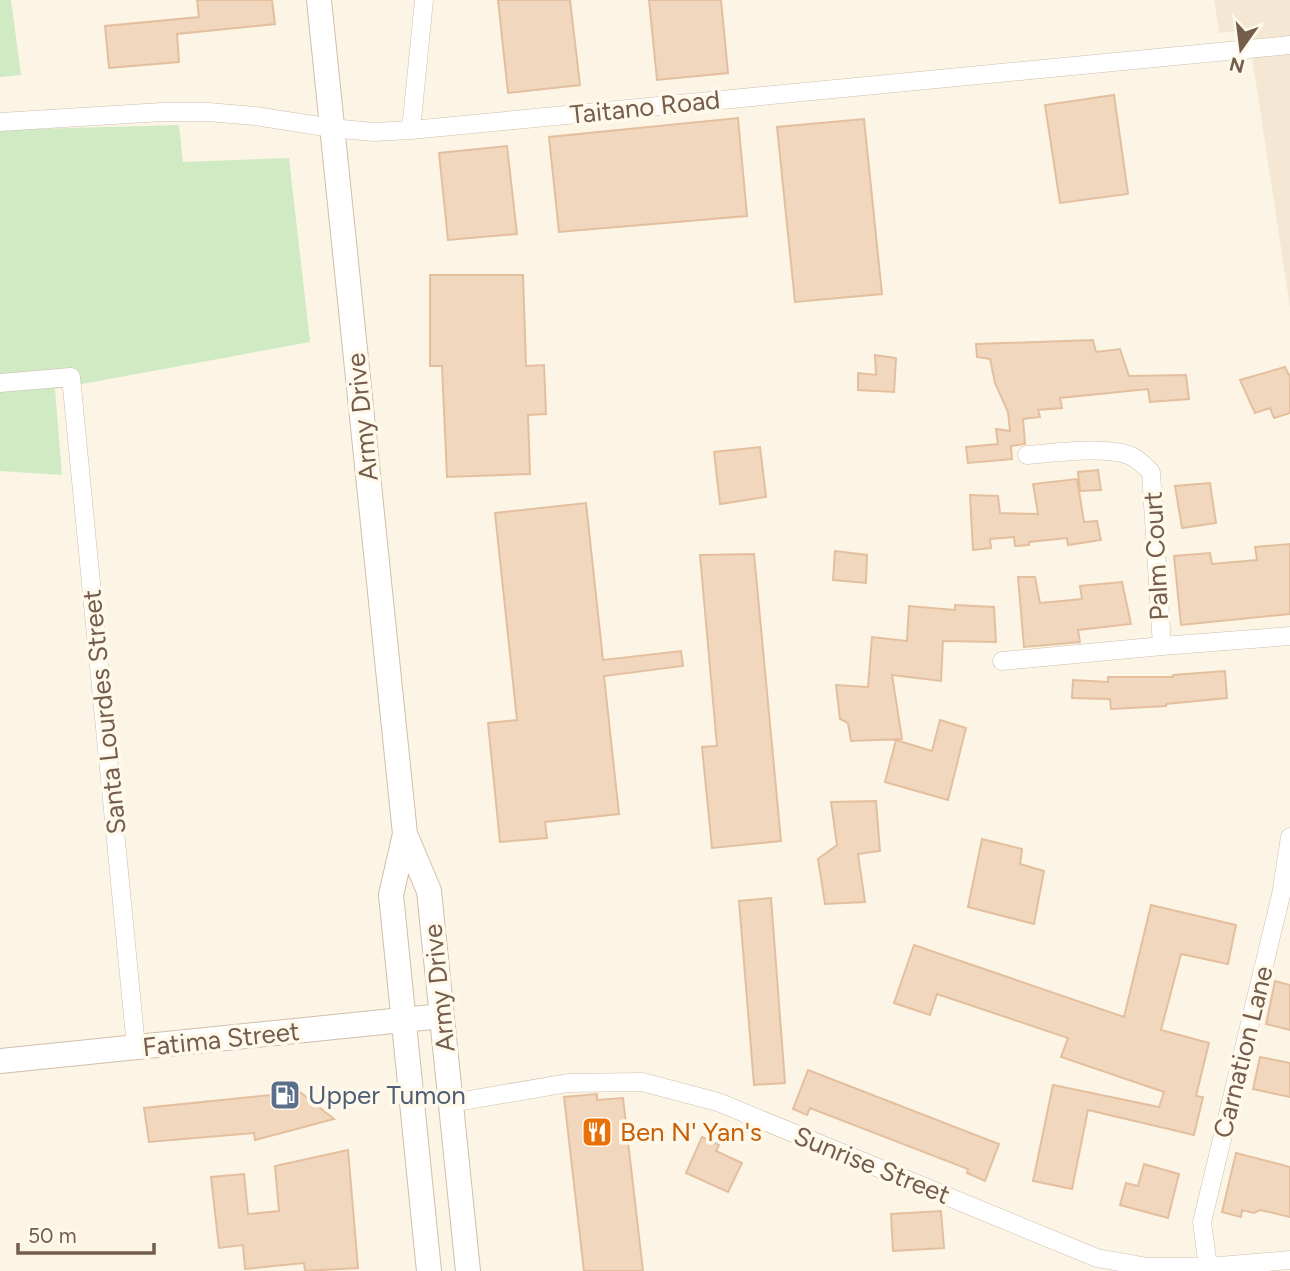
<svg xmlns="http://www.w3.org/2000/svg" width="1290" height="1271" viewBox="0 0 1290 1271" font-family="Figtree,sans-serif">
<style>
.residential{fill:#f4e8d4}
.green{fill:#d0eac4}
.building{fill:#f1d7be;stroke:#e4bf9e;stroke-width:2}
.lines{fill:none;stroke-linecap:round;stroke-linejoin:round}
.street-casing{stroke:#cebeac;stroke-width:19}
.secondary-casing{stroke:#d1bea9;stroke-width:26}
.street{stroke:#fff;stroke-width:18}
.secondary{stroke:#fff;stroke-width:24}
.labels{text-anchor:middle;stroke-width:7;stroke-linejoin:round;paint-order:stroke}
.street-label{font-size:26px;fill:#755d4b;stroke:#fff9ec}
.service-label{font-size:26px;fill:#4e5e75;stroke:#fff9ec;text-anchor:start}
.food-label{font-size:26px;fill:#c56008;stroke:#fff9ec;text-anchor:start}
</style>
<rect width="100%" height="100%" fill="#fcf5e6"/>
<path class="residential" d="M 1214,0 L 1290,0 L 1290,308 L 1248,30 L 1219,33 Z"/>
<path class="green" d="M 0,0 L 11,0 L 21,75 L 0,77 Z
M 179,125 L 183,162 L 289,158 L 310,342 L 55,389 L 62,475 L 0,471 L 0,130 Z"/>
<path class="building" d="M 197,0 L 272,0 L 275,24 L 177,34 L 179,62 L 109,68 L 105,26 L 199,17 Z
M 498,0 L 570,0 L 580,85 L 508,93 Z
M 649,0 L 721,0 L 728,73 L 657,80 Z
M 1114,95 L 1128,194 L 1060,203 L 1045,105 Z
M 738,118 L 747,216 L 559,232 L 549,137 Z
M 864,119 L 882,294 L 795,302 L 777,127 Z
M 507,146 L 517,234 L 448,240 L 439,153 Z
M 430,275 L 523,275 L 526,366 L 544,365 L 546,414 L 528,415 L 530,474 L 447,477 L 442,366 L 430,366 Z
M 1093,340 L 1096,352 L 1120,349 L 1129,376 L 1186,375 L 1189,399 L 1150,402 L 1148,389 L 1060,398 L 1062,408 L 1038,410 L 1040,417 L 1023,419 L 1025,444 L 1011,446 L 1012,459 L 968,463 L 966,447 L 998,444 L 996,429 L 1010,431 L 1008,412 L 995,383 L 990,359 L 977,357 L 976,344 Z
M 875,355 L 896,358 L 894,392 L 858,390 L 858,373 L 876,375 Z
M 1285,367 L 1290,377 L 1290,413 L 1274,418 L 1270,408 L 1255,413 L 1240,380 Z
M 760,447 L 766,497 L 720,504 L 714,452 Z
M 1098,470 L 1101,490 L 1080,491 L 1078,472 Z
M 1077,479 L 1084,522 L 1097,521 L 1101,540 L 1068,545 L 1067,538 L 1029,542 L 1029,545 L 1015,546 L 1014,537 L 990,539 L 991,548 L 973,550 L 970,495 L 998,496 L 1000,513 L 1038,514 L 1033,484 Z
M 1210,483 L 1216,523 L 1182,528 L 1175,486 Z
M 586,503 L 603,660 L 681,651 L 683,666 L 604,676 L 619,814 L 545,822 L 547,838 L 500,842 L 488,723 L 517,720 L 495,513 Z
M 1290,544 L 1290,614 L 1181,625 L 1174,556 L 1210,553 L 1212,564 L 1257,560 L 1255,547 Z
M 835,551 L 867,555 L 866,583 L 833,580 Z
M 754,554 L 781,841 L 712,848 L 702,747 L 717,746 L 700,555 Z
M 1018,577 L 1035,577 L 1040,603 L 1082,599 L 1080,586 L 1122,582 L 1131,624 L 1078,630 L 1080,642 L 1024,647 Z
M 955,605 L 994,607 L 996,642 L 943,641 L 941,681 L 892,675 L 902,739 L 851,741 L 848,723 L 840,719 L 836,685 L 868,687 L 872,637 L 907,641 L 909,606 L 955,610 Z
M 1225,671 L 1227,698 L 1166,704 L 1166,706 L 1111,709 L 1110,699 L 1072,698 L 1073,680 L 1108,682 L 1108,677 L 1173,677 L 1173,675 Z
M 940,720 L 966,728 L 948,800 L 885,782 L 896,740 L 932,751 Z
M 876,801 L 880,851 L 858,854 L 865,902 L 825,904 L 818,859 L 837,845 L 831,802 Z
M 982,839 L 1022,849 L 1020,864 L 1044,871 L 1034,924 L 968,907 Z
M 771,898 L 785,1083 L 754,1085 L 739,901 Z
M 1151,905 L 1236,925 L 1228,964 L 1181,954 L 1161,1030 L 1209,1043 L 1196,1096 L 1203,1097 L 1194,1135 L 1088,1110 L 1072,1189 L 1033,1181 L 1053,1085 L 1159,1107 L 1164,1092 L 1061,1057 L 1068,1038 L 937,994 L 930,1015 L 894,1003 L 914,945 L 1124,1017 Z
M 1275,981 L 1290,985 L 1290,1030 L 1266,1024 Z
M 1260,1057 L 1290,1063 L 1290,1097 L 1253,1089 Z
M 808,1070 L 999,1144 L 985,1181 L 967,1173 L 968,1169 L 810,1108 L 807,1115 L 793,1109 Z
M 300,1092 L 334,1119 L 255,1140 L 254,1133 L 149,1142 L 144,1108 Z
M 597,1094 L 597,1100 L 623,1098 L 643,1271 L 584,1271 L 564,1097 Z
M 702,1137 L 719,1145 L 716,1151 L 742,1163 L 728,1192 L 686,1173 Z
M 348,1150 L 358,1268 L 305,1271 L 304,1263 L 245,1269 L 243,1245 L 219,1248 L 211,1177 L 244,1174 L 248,1214 L 279,1211 L 275,1166 Z
M 1236,1153 L 1290,1167 L 1290,1217 L 1260,1210 L 1254,1213 L 1242,1210 L 1241,1217 L 1222,1212 Z
M 1144,1164 L 1179,1174 L 1168,1218 L 1120,1205 L 1126,1183 L 1138,1186 Z
M 941,1211 L 944,1248 L 893,1251 L 891,1214 Z"/>
<g class="lines">
<g class="street-casing">
<path id="street" d="M 0,122 L 162,112 L 208,112 L 255,116 L 332,128 L 373,132 L 411,130 L 1290,45
M 411,130 L 424,0
M 0,383 L 71,377 L 136,1047
M 1027,455 C 1054,453 1103,446 1129,455 C 1137,458 1145,466 1151,472 L 1162,646
M 1002,661 L 1162,646 L 1290,636
M 451,1103 L 568,1083 L 642,1082 L 718,1102 L 1097,1258 L 1148,1267 L 1208,1267 L 1290,1260
M 1208,1267 L 1202,1222 L 1281,895 L 1290,837"/>
</g>
<g class="secondary-casing">
<path id="secondary" d="M 319,0 L 405,834 L 429,891 L 468,1271
M 405,834 L 391,895 L 429,1271
M 0,1061 L 442,1016"/>
</g>
<use href="#street" class="street"/>
<use href="#secondary" class="secondary"/>
</g>
<defs>
<g id="fuel-square" transform="scale(1.575)"><rect x="-9" y="-9" width="18" height="18" rx="4" fill="#5c6f8a" stroke="#fff9ec"/><path d="M-5.5-6h7V0h2V4h1.3V-2.5L3-4.5l.8-.8L6-3V5H2.5V1h-1V6h-7ZM-4.2-4.7v3.2H.2V-4.7Z" fill="#fff"/></g>
<g id="restaurant-square" transform="scale(1.575)"><rect x="-9" y="-9" width="18" height="18" rx="4" fill="#e8710a" stroke="#fff9ec"/><path d="M-5-6h1v4h1v-4h1v4h1v-4h1v5L-1.5 .5V6h-2V.5L-5-1ZM5-6V6H3V1.5H1.5Q1.5-4 5-6Z" fill="#fff"/></g>
</defs>
<g fill-rule="evenodd">
<use href="#fuel-square" x="285" y="1095"/>
<use href="#restaurant-square" x="597" y="1132"/>
</g>
<g class="labels">
<g class="street-label">
<text transform="translate(645 107) rotate(-6)" y="9">Taitano Road</text>
<text transform="translate(362 417) rotate(-96)" y="9">Army Drive</text>
<text transform="translate(1156 556) rotate(-93)" y="9">Palm Court</text>
<text transform="translate(104 712) rotate(-96)" y="9">Santa Lourdes Street</text>
<text transform="translate(439 988) rotate(-96)" y="9">Army Drive</text>
<text transform="translate(221 1039) rotate(-6)" y="9">Fatima Street</text>
<text transform="translate(1243 1052) rotate(-76)" y="9">Carnation Lane</text>
<text transform="translate(872 1165) rotate(22)" y="9">Sunrise Street</text>
</g>
<g class="service-label">
<text x="308" y="1104">Upper Tumon</text>
</g>
<g class="food-label">
<text x="620" y="1141">Ben N' Yan's</text>
</g>
</g>
<g transform="translate(1241 49) rotate(194)" stroke="#fff9ec" stroke-width="5" paint-order="stroke">
<path d="M0-5L12 26L0 18L-12 26Z" fill="#755d4b"/>
<text y="-10" font-size="19" font-weight="bold" text-anchor="middle" fill="#755d4b">N</text>
</g>
<path d="M18 1243v10h136v-10" fill="none" stroke="#755d4b" stroke-width="3.5"/>
<text x="28" y="1243" font-size="21" fill="#755d4b" stroke="#fff9ec" stroke-width="5" paint-order="stroke">50 m</text>
</svg>
